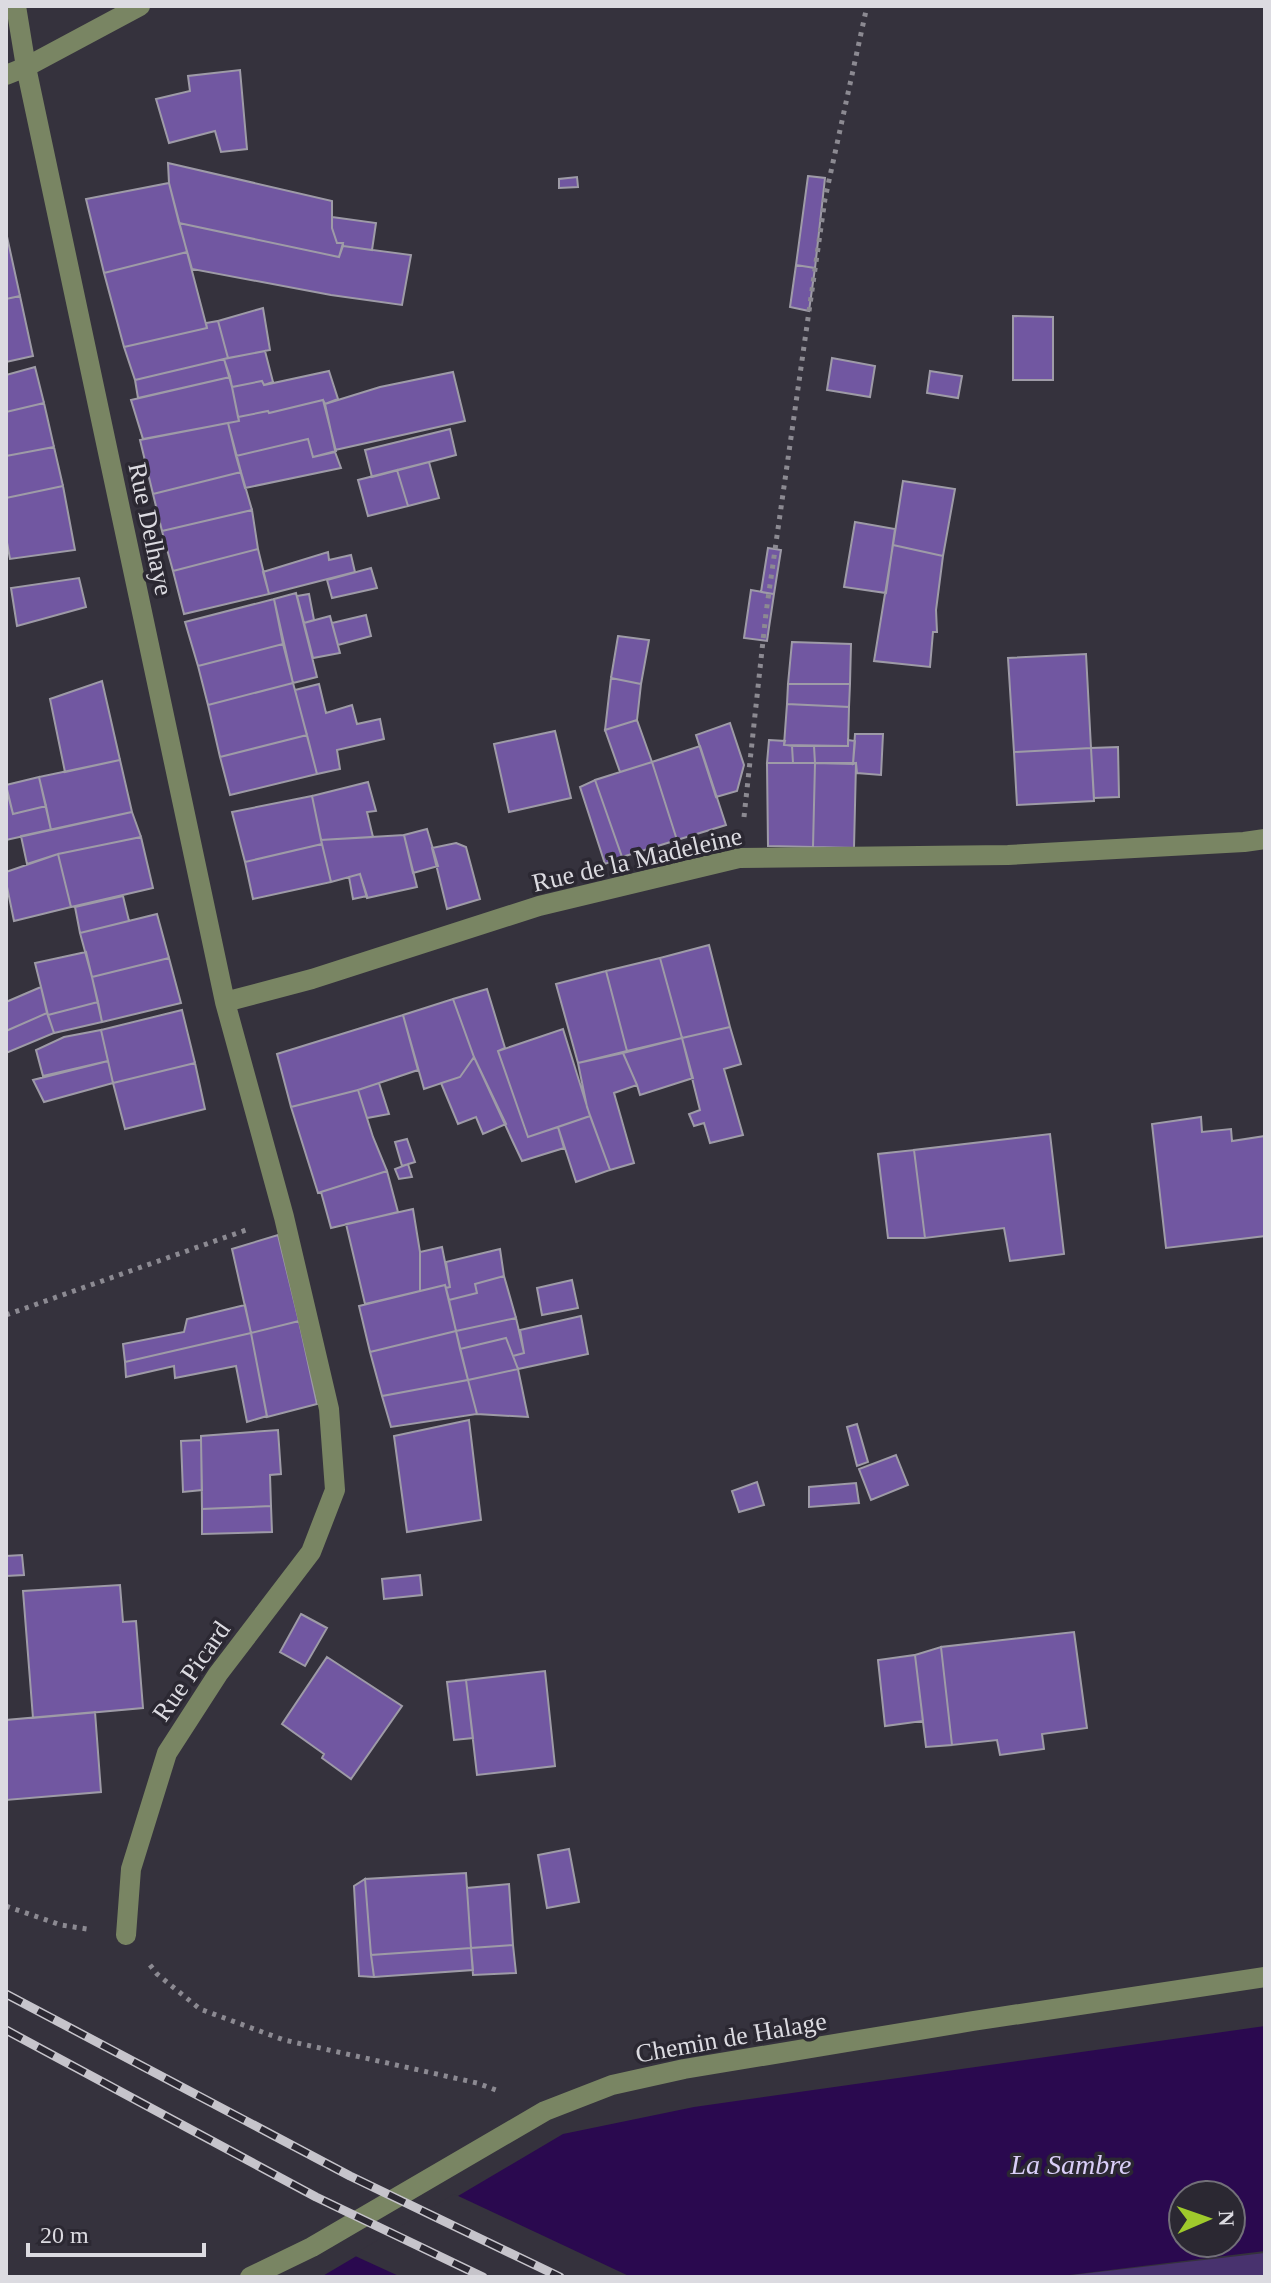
<svg xmlns="http://www.w3.org/2000/svg" width="1271" height="2283" viewBox="0 0 1271 2283" font-family="'Times New Roman',serif">
<style>
.green{fill:#48326e}
.water{fill:#2a094f;fill-rule:evenodd}
.pier{fill:#35323d}
.building{fill:#7157a1;stroke:#9e9ba7;stroke-width:2}
.lines{fill:none;stroke-linecap:round;stroke-linejoin:round}
.path{stroke:#8c8a92;stroke-width:5;stroke-dasharray:4 6;stroke-linecap:butt}
.minor{stroke:#798563;stroke-width:20}
.rail-casing{stroke:#c6c4cb;stroke-width:9}
.rail{stroke:#2b2832;stroke-width:6;stroke-dasharray:18;stroke-linecap:butt}
.labels{text-anchor:middle;stroke-width:7;stroke-linejoin:round;paint-order:stroke}
.street-label{font-size:26px;fill:#dcdbe1;stroke:#2b2832}
.water-label{font-size:28px;font-style:italic;fill:#dacef8;stroke:#2b2832}
</style>
<rect width="100%" height="100%" fill="#35323d"/>
<path class="green" d="M 1265,2253 L 1265,2277 L 1055,2277 Z"/>
<path class="water" d="M 1265,2026 L 1265,2251 L 1053,2277 L 321,2277 L 563,2134 L 694,2107 ZM 1183,2195 L 1231,2195 L 1231,2243 L 1183,2243 Z"/>
<path class="pier" d="M 454,2194 L 631,2277 L 401,2277 L 353,2255 Z"/>
<path class="building" d="M 240,70 L 247,149 L 221,152 L 215,131 L 169,143 L 156,99 L 190,91 L 188,76 Z
M 168,163 L 332,201 L 332,228 L 337,243 L 343,243 L 339,257 L 179,223 L 169,183 Z
M 808,176 L 825,178 L 815,268 L 796,265 Z
M 577,177 L 578,187 L 559,188 L 559,179 Z
M 169,183 L 187,252 L 104,273 L 86,199 Z
M 332,217 L 376,223 L 372,250 L 343,246 L 343,243 L 337,243 L 332,228 Z
M 179,223 L 339,257 L 343,246 L 411,255 L 402,305 L 331,295 L 192,269 Z
M 6,232 L 20,296 L 6,299 Z
M 187,252 L 207,328 L 124,347 L 104,273 Z
M 796,265 L 815,268 L 809,311 L 790,307 Z
M 20,296 L 33,356 L 6,362 L 6,299 Z
M 263,308 L 270,350 L 228,358 L 218,321 Z
M 1013,316 L 1053,317 L 1053,380 L 1013,380 Z
M 218,321 L 228,358 L 135,380 L 124,347 L 207,328 L 206,323 Z
M 265,351 L 273,382 L 264,385 L 262,381 L 232,387 L 224,359 Z
M 832,358 L 875,366 L 870,397 L 827,390 Z
M 224,359 L 230,377 L 138,398 L 135,380 Z
M 35,367 L 44,403 L 6,412 L 6,375 Z
M 329,371 L 338,399 L 325,404 L 323,400 L 269,413 L 268,411 L 238,417 L 232,387 L 262,381 L 264,385 Z
M 930,371 L 962,376 L 958,398 L 927,393 Z
M 453,372 L 465,421 L 335,450 L 325,404 L 380,387 Z
M 230,377 L 239,421 L 143,439 L 131,400 Z
M 323,400 L 336,451 L 313,457 L 308,439 L 236,456 L 228,423 L 239,421 L 238,417 L 268,411 L 269,413 Z
M 44,403 L 54,447 L 6,456 L 6,412 Z
M 228,423 L 241,472 L 153,494 L 140,440 Z
M 450,429 L 456,455 L 372,477 L 365,450 Z
M 308,439 L 313,457 L 335,452 L 341,468 L 245,488 L 236,456 Z
M 54,447 L 63,486 L 6,498 L 6,456 Z
M 429,462 L 439,498 L 408,506 L 397,470 Z
M 397,470 L 408,506 L 368,516 L 358,480 Z
M 241,472 L 252,510 L 162,531 L 153,494 Z
M 903,481 L 955,489 L 943,556 L 893,545 Z
M 63,486 L 75,550 L 10,559 L 6,537 L 6,498 Z
M 252,510 L 258,549 L 173,571 L 162,531 Z
M 855,522 L 895,529 L 886,593 L 844,587 Z
M 893,545 L 943,556 L 936,610 L 937,632 L 933,632 L 930,667 L 874,661 Z
M 768,548 L 781,550 L 774,594 L 761,592 Z
M 258,549 L 269,594 L 184,614 L 173,571 Z
M 328,552 L 329,560 L 351,555 L 355,572 L 269,594 L 263,572 Z
M 371,568 L 377,588 L 332,598 L 327,580 Z
M 79,578 L 86,607 L 17,626 L 11,588 Z
M 751,590 L 774,594 L 767,641 L 744,638 Z
M 296,593 L 317,677 L 293,683 L 274,599 Z
M 309,594 L 314,620 L 304,623 L 297,596 Z
M 274,599 L 283,644 L 198,666 L 185,622 Z
M 366,615 L 371,636 L 338,645 L 332,623 Z
M 330,616 L 340,653 L 313,658 L 304,623 Z
M 618,636 L 649,640 L 641,684 L 611,678 Z
M 792,642 L 851,644 L 850,684 L 788,684 Z
M 283,644 L 293,683 L 208,705 L 198,666 Z
M 1086,654 L 1091,748 L 1014,752 L 1008,658 Z
M 611,678 L 641,684 L 637,720 L 605,730 Z
M 102,681 L 120,760 L 65,772 L 50,699 Z
M 293,683 L 307,735 L 220,757 L 208,705 Z
M 319,684 L 326,713 L 352,705 L 357,724 L 380,719 L 384,739 L 337,750 L 340,769 L 317,774 L 295,690 Z
M 788,684 L 850,684 L 849,707 L 787,704 Z
M 787,704 L 849,707 L 848,746 L 784,745 Z
M 637,720 L 652,762 L 620,772 L 605,730 Z
M 730,723 L 744,765 L 737,791 L 716,797 L 696,735 Z
M 555,731 L 571,798 L 509,812 L 494,744 Z
M 855,734 L 883,734 L 881,775 L 857,773 L 856,763 L 853,764 Z
M 307,735 L 317,774 L 230,795 L 220,757 Z
M 769,740 L 785,741 L 784,745 L 792,746 L 793,763 L 767,763 Z
M 848,740 L 855,741 L 853,764 L 815,763 L 814,746 L 848,746 Z
M 700,746 L 726,825 L 677,840 L 652,762 Z
M 792,746 L 814,746 L 815,763 L 793,763 Z
M 1118,747 L 1119,797 L 1094,798 L 1091,748 Z
M 1091,748 L 1094,801 L 1017,805 L 1014,752 Z
M 120,760 L 132,812 L 51,830 L 39,777 Z
M 652,762 L 677,840 L 622,857 L 595,780 Z
M 767,763 L 815,763 L 813,847 L 768,846 Z
M 815,763 L 856,763 L 854,848 L 813,847 Z
M 39,777 L 46,806 L 13,814 L 6,785 Z
M 595,780 L 622,857 L 605,864 L 580,787 Z
M 368,782 L 376,811 L 367,812 L 373,837 L 321,840 L 312,796 Z
M 7,791 L 13,814 L 46,806 L 51,830 L 6,840 Z
M 312,796 L 322,844 L 245,862 L 232,812 Z
M 132,812 L 141,837 L 58,854 L 27,864 L 21,836 Z
M 427,829 L 438,866 L 413,873 L 404,835 Z
M 404,835 L 417,887 L 367,898 L 360,874 L 331,882 L 321,840 Z
M 141,837 L 153,888 L 71,907 L 58,854 Z
M 456,843 L 466,847 L 480,899 L 447,909 L 432,848 Z
M 322,844 L 331,882 L 253,899 L 245,862 Z
M 58,854 L 71,907 L 14,921 L 6,882 L 6,872 Z
M 360,874 L 367,896 L 353,899 L 349,877 Z
M 123,896 L 129,921 L 80,933 L 75,907 Z
M 157,914 L 169,958 L 92,977 L 80,933 Z
M 709,945 L 730,1027 L 682,1038 L 660,958 Z
M 86,952 L 98,1002 L 48,1015 L 35,963 Z
M 169,958 L 181,1003 L 102,1022 L 92,977 Z
M 660,958 L 682,1038 L 627,1051 L 606,971 Z
M 606,971 L 627,1051 L 578,1063 L 556,984 Z
M 41,987 L 47,1013 L 6,1031 L 6,1002 Z
M 487,989 L 505,1048 L 498,1051 L 528,1137 L 558,1127 L 564,1148 L 522,1161 L 513,1142 L 474,1057 L 453,999 Z
M 453,999 L 474,1057 L 460,1077 L 424,1089 L 403,1015 Z
M 98,1002 L 102,1022 L 54,1033 L 48,1015 Z
M 182,1010 L 195,1063 L 113,1083 L 101,1030 Z
M 47,1013 L 54,1033 L 6,1053 L 6,1031 Z
M 403,1015 L 418,1070 L 358,1090 L 291,1107 L 277,1054 Z
M 730,1027 L 741,1064 L 724,1069 L 743,1135 L 710,1143 L 704,1123 L 694,1126 L 689,1114 L 700,1110 L 682,1038 Z
M 563,1029 L 590,1116 L 528,1137 L 498,1051 Z
M 101,1030 L 108,1061 L 43,1076 L 36,1050 L 64,1037 Z
M 682,1038 L 693,1078 L 640,1095 L 637,1085 L 623,1053 Z
M 623,1053 L 637,1085 L 614,1093 L 634,1163 L 610,1170 L 587,1107 L 578,1063 Z
M 474,1057 L 506,1124 L 483,1134 L 476,1117 L 458,1124 L 441,1083 L 460,1077 Z
M 108,1061 L 113,1083 L 44,1102 L 33,1080 Z
M 195,1063 L 205,1109 L 125,1129 L 113,1083 Z
M 379,1083 L 389,1114 L 367,1118 L 358,1090 Z
M 358,1090 L 373,1137 L 387,1171 L 318,1193 L 291,1107 Z
M 590,1116 L 610,1170 L 576,1182 L 558,1127 Z
M 1201,1117 L 1202,1132 L 1231,1129 L 1232,1141 L 1265,1136 L 1265,1236 L 1166,1248 L 1152,1124 Z
M 1050,1134 L 1064,1254 L 1010,1261 L 1004,1228 L 925,1238 L 914,1150 Z
M 407,1139 L 415,1162 L 402,1166 L 395,1142 Z
M 914,1150 L 925,1238 L 888,1238 L 878,1154 Z
M 408,1164 L 412,1177 L 399,1179 L 395,1169 Z
M 387,1171 L 398,1212 L 331,1228 L 321,1192 Z
M 413,1209 L 420,1252 L 420,1291 L 365,1304 L 346,1224 Z
M 278,1235 L 299,1321 L 251,1333 L 232,1249 Z
M 442,1247 L 450,1287 L 446,1288 L 445,1285 L 420,1291 L 420,1252 Z
M 500,1249 L 504,1276 L 475,1284 L 477,1293 L 449,1300 L 446,1288 L 450,1287 L 446,1262 Z
M 504,1276 L 516,1318 L 456,1331 L 449,1300 L 477,1293 L 475,1284 Z
M 572,1280 L 578,1308 L 542,1315 L 537,1288 Z
M 445,1285 L 456,1331 L 370,1352 L 359,1306 Z
M 245,1305 L 251,1333 L 125,1362 L 123,1344 L 184,1332 L 187,1319 Z
M 581,1316 L 588,1354 L 518,1369 L 513,1356 L 524,1353 L 520,1330 Z
M 516,1318 L 524,1353 L 513,1356 L 506,1338 L 460,1349 L 456,1331 Z
M 299,1321 L 317,1404 L 267,1417 L 251,1333 Z
M 456,1331 L 468,1380 L 382,1396 L 370,1352 Z
M 251,1333 L 267,1416 L 247,1422 L 236,1366 L 175,1378 L 174,1366 L 126,1377 L 125,1362 Z
M 506,1338 L 518,1369 L 468,1380 L 460,1349 Z
M 518,1369 L 528,1417 L 477,1414 L 468,1380 Z
M 468,1380 L 477,1414 L 391,1427 L 382,1396 Z
M 469,1420 L 481,1520 L 407,1532 L 394,1436 Z
M 857,1424 L 868,1462 L 857,1466 L 847,1427 Z
M 278,1430 L 281,1474 L 270,1475 L 271,1506 L 202,1509 L 201,1436 Z
M 201,1440 L 202,1490 L 183,1492 L 181,1441 Z
M 896,1455 L 908,1485 L 871,1500 L 859,1469 Z
M 757,1482 L 764,1505 L 739,1512 L 732,1491 Z
M 856,1483 L 859,1503 L 809,1507 L 809,1487 Z
M 271,1506 L 272,1532 L 202,1534 L 202,1509 Z
M 22,1555 L 24,1575 L 6,1576 L 6,1556 Z
M 420,1575 L 422,1595 L 384,1599 L 382,1579 Z
M 120,1585 L 123,1622 L 136,1621 L 143,1708 L 33,1718 L 23,1591 Z
M 301,1614 L 327,1628 L 305,1666 L 280,1652 Z
M 1074,1632 L 1087,1728 L 1042,1734 L 1044,1749 L 1000,1755 L 997,1740 L 952,1745 L 941,1647 Z
M 941,1647 L 952,1745 L 926,1747 L 915,1655 Z
M 915,1655 L 923,1721 L 885,1726 L 878,1660 Z
M 327,1657 L 402,1706 L 351,1779 L 322,1758 L 324,1754 L 282,1724 Z
M 545,1671 L 555,1766 L 477,1775 L 466,1680 Z
M 466,1680 L 473,1738 L 454,1740 L 447,1682 Z
M 95,1712 L 101,1792 L 6,1800 L 6,1720 Z
M 569,1849 L 579,1902 L 547,1908 L 538,1855 Z
M 466,1873 L 471,1948 L 371,1955 L 365,1879 Z
M 365,1879 L 371,1955 L 374,1977 L 359,1976 L 354,1886 Z
M 509,1884 L 513,1945 L 471,1948 L 467,1888 Z
M 513,1945 L 516,1973 L 473,1975 L 471,1948 Z
M 471,1948 L 473,1970 L 374,1977 L 371,1955 Z"/>
<g class="lines">
<path class="path" d="M 744,817 L 766,613 L 825,199 L 867,6
M 6,1315 L 246,1230
M 6,1906 L 61,1925 L 87,1929
M 150,1965 L 157,1974 L 200,2009 L 284,2040 L 477,2083 L 496,2090"/>
<path class="minor" d="M 16,6 L 26,67 L 225,1002 L 284,1217 L 329,1409 L 335,1490 L 311,1552 L 218,1674 L 167,1753 L 131,1869 L 126,1935
M 6,75 L 26,67 L 140,6
M 225,1002 L 312,979 L 539,906 L 739,858 L 1008,855 L 1244,842 L 1265,839
M 250,2277 L 312,2247 L 545,2111 L 612,2085 L 684,2069 L 973,2021 L 1265,1977"/>
<g class="rail-casing">
<path id="rail" d="M 6,1994 L 350,2176 L 560,2277
M 6,2030 L 316,2197 L 483,2277"/>
</g>
<use href="#rail" class="rail"/>
</g>
<g class="labels">
<g class="street-label">
<text transform="translate(151 529) rotate(78)" y="9">Rue Delhaye</text>
<text transform="translate(637 859) rotate(-13)" y="9">Rue de la Madeleine</text>
<text transform="translate(191 1671) rotate(-55)" y="9">Rue Picard</text>
<text transform="translate(731 2037) rotate(-10)" y="9">Chemin de Halage</text>
</g>
<g class="water-label">
<text x="1071" y="2174">La Sambre</text>
</g>
</g>
<rect width="1271" height="2283" fill="none" stroke="#dcdbe1" stroke-width="16"/>
<g transform="translate(1207 2219) rotate(88)"><circle r="38" fill="#2b2832" stroke="#727078" stroke-width="2"/>
<path d="M0-6L14 30L0 20L-14 30Z" fill="#9fca2c"/>
<text y="-12" font-size="22" font-weight="bold" text-anchor="middle" fill="#dcdbe1">N</text>
</g>
<path d="M28 2243v12h176v-12" fill="none" stroke="#dcdbe1" stroke-width="4"/>
<text x="40" y="2243" font-size="24" fill="#dcdbe1" stroke="#2b2832" stroke-width="6" paint-order="stroke">20 m</text>
</svg>
